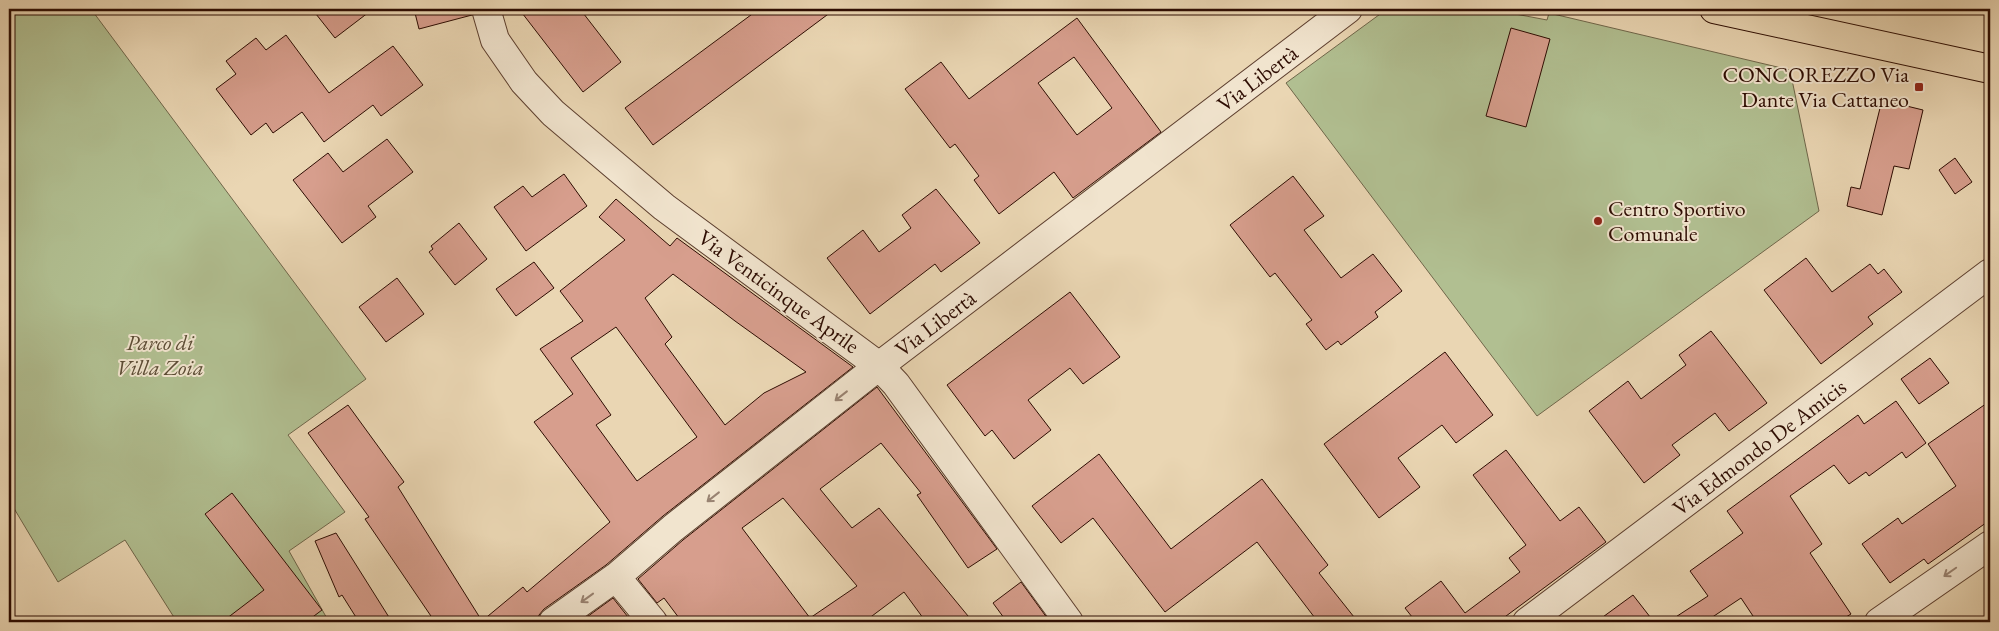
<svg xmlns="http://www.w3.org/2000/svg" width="1999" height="631" viewBox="0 0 1999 631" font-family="'EB Garamond',serif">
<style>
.green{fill:#b1bf91;stroke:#6f664a}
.building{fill:#d79e8d;stroke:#2d0c02;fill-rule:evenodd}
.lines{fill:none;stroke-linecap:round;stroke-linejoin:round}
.minor-casing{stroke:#5c3e2e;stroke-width:30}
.major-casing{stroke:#2d0c02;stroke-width:30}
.minor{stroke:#f1e4ce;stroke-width:28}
.major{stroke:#ead6b3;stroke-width:28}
.oneway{stroke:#998372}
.poi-dot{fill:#8f2418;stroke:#f1e4ce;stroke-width:2}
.labels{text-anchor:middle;stroke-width:4;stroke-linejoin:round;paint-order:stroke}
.poi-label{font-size:22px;fill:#2d0c02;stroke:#f1e4ce;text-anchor:end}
.street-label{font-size:22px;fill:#2d0c02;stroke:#f1e4ce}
.park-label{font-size:22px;font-style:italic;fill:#5b4b34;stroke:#f1e4ce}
</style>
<rect width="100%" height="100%" fill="#ead6b3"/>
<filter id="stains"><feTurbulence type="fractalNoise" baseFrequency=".004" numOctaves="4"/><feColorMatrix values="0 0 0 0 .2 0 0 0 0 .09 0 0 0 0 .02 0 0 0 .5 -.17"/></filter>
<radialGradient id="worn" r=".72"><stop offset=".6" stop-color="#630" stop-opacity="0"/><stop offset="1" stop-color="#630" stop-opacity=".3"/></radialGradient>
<path class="green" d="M 9,9 L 91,9 L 366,379 L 288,435 L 345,512 L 289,551 L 329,622 L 177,622 L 125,540 L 58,582 L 9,500 Z
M 1387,9 L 1489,9 L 1547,20 L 1549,13 L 1790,70 L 1819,211 L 1537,416 L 1286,83 Z"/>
<path class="building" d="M 312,9 L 373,9 L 335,38 Z
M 414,9 L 471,9 L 472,15 L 419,29 Z
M 519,9 L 580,9 L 621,62 L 583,92 Z
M 759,9 L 835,9 L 653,145 L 625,108 Z
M 1077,18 L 1161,132 L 1073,198 L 1054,172 L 999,214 L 974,180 L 979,176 L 955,144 L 950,148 L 905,89 L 941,62 L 969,99 ZM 1074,57 L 1112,108 L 1077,135 L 1038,83 Z
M 1511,28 L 1550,39 L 1526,127 L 1486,116 Z
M 286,35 L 329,93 L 393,46 L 423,85 L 381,116 L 373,105 L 324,142 L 302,112 L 273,133 L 266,123 L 251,135 L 216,89 L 236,74 L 226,61 L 256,38 L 266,50 Z
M 1882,100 L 1923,110 L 1909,169 L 1894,166 L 1882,215 L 1847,206 L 1851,187 L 1860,189 Z
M 387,139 L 413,172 L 368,206 L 376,217 L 342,243 L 293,180 L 328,153 L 343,172 Z
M 1955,158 L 1972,182 L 1955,194 L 1939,170 Z
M 564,174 L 587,206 L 526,251 L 494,207 L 523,186 L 532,197 Z
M 1293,176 L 1324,216 L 1304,230 L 1341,278 L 1373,254 L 1402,291 L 1375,312 L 1378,317 L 1341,345 L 1338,341 L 1326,350 L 1306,324 L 1312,320 L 1275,273 L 1270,277 L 1230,225 Z
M 936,189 L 980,243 L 941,272 L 935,264 L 870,314 L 827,258 L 863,230 L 879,252 L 911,228 L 902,215 Z
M 616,199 L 670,246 L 677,238 L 853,367 L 663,516 L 606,565 L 544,609 L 539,615 L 538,622 L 435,622 L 365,519 L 369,517 L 308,433 L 348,405 L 404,482 L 398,487 L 482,621 L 523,587 L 527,592 L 610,522 L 534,422 L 573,394 L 540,349 L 583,321 L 560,291 L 625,240 L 599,217 ZM 673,274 L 735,321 L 806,372 L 764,393 L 725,425 L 665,344 L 672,337 L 645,298 ZM 616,327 L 697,437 L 637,481 L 596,425 L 611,415 L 571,358 Z
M 459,223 L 487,259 L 455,285 L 429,252 L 433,249 L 431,246 Z
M 1806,258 L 1832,292 L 1870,264 L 1878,274 L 1884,269 L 1902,292 L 1868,317 L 1873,324 L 1821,364 L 1764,290 Z
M 534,262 L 554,288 L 516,316 L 496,289 Z
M 397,278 L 424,314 L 386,342 L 359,307 Z
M 1070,292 L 1120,357 L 1083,384 L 1070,368 L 1028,400 L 1051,430 L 1014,459 L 992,430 L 985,436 L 947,385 Z
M 1711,331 L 1767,403 L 1729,431 L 1715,413 L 1672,445 L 1680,455 L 1644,483 L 1589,411 L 1628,381 L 1641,399 L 1686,365 L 1679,355 Z
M 1445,352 L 1493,415 L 1456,443 L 1442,425 L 1398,458 L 1420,487 L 1379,518 L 1324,444 Z
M 1930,358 L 1949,383 L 1919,404 L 1901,379 Z
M 877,387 L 997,549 L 968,568 L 917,495 L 921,493 L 881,443 L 820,489 L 852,528 L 879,508 L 973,622 L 926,622 L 904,592 L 864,622 L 682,622 L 664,598 L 657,603 L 638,579 L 683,540 ZM 783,498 L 857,586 L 810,618 L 742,528 Z
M 1896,401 L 1926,443 L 1906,458 L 1902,452 L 1869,476 L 1866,472 L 1849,484 L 1834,465 L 1790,496 L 1822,544 L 1810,553 L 1851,614 L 1838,622 L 1757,622 L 1741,598 L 1705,622 L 1668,622 L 1708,596 L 1690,571 L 1743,533 L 1727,511 L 1858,415 L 1864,424 Z
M 1990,401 L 1990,520 L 1928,564 L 1924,559 L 1890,583 L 1862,544 L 1898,518 L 1902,524 L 1956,486 L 1928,444 Z
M 1506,450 L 1560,521 L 1579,507 L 1606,542 L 1498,622 L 1416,622 L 1405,608 L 1441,581 L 1465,613 L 1520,572 L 1509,558 L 1526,545 L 1473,475 Z
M 1099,454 L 1171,549 L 1262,479 L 1328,565 L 1319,573 L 1358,622 L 1318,622 L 1257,542 L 1165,612 L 1093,518 L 1061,543 L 1032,506 Z
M 232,493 L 322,610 L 306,622 L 222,622 L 264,590 L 205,514 Z
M 336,533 L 392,622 L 359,622 L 342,595 L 339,597 L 315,541 Z
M 1021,582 L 1050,622 L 1007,622 L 993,603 Z
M 1633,595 L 1654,622 L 1596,622 Z
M 613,598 L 632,622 L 580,622 Z"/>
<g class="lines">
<g class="minor-casing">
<path id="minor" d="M 486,9 L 495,40 L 524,82 L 553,113 L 664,207 L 879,366 L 896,384 L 1069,622
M 616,577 L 653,622
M 553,622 L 616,577 L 673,528 L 879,366 L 1348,9
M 1527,622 L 1990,273
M 1879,622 L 1990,545"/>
</g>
<g class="major-casing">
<path id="major" d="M 1714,9 L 1990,69"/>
</g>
<use href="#minor" class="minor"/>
<use href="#major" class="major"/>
</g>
<defs><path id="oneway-shaft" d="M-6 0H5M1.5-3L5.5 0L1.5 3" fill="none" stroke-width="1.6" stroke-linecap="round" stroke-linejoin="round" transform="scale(1.25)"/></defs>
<g class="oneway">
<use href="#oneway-shaft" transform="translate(841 396) rotate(142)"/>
<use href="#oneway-shaft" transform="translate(713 497) rotate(142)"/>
<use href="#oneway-shaft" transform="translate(1950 572) rotate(145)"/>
<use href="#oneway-shaft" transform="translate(587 598) rotate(144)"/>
</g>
<g class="poi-dot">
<rect x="1914" y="82" width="10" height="10" rx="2.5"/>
<circle cx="1598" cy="221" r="5"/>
</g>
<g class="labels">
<g class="poi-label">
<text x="1909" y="82">CONCOREZZO Via<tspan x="1909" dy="25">Dante Via Cattaneo</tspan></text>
<text x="1608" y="216" text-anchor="start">Centro Sportivo<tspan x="1608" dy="25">Comunale</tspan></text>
</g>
<g class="street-label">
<text transform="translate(1257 78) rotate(-37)" y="8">Via Libertà</text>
<text transform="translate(779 291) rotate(36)" y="8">Via Venticinque Aprile</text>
<text transform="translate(935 323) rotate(-37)" y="8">Via Libertà</text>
<text transform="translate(1759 447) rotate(-37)" y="8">Via Edmondo De Amicis</text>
</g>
<g class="park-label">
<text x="160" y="350">Parco di<tspan x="160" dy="25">Villa Zoia</tspan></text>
</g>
</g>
<rect width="1999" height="631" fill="none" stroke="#ead6b3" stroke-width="30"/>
<rect x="10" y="10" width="1979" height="611" fill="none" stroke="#2d0c02" stroke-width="2.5"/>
<rect x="15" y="15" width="1969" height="601" fill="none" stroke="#2d0c02"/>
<rect width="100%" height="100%" filter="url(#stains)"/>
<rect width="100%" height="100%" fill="url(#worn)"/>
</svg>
